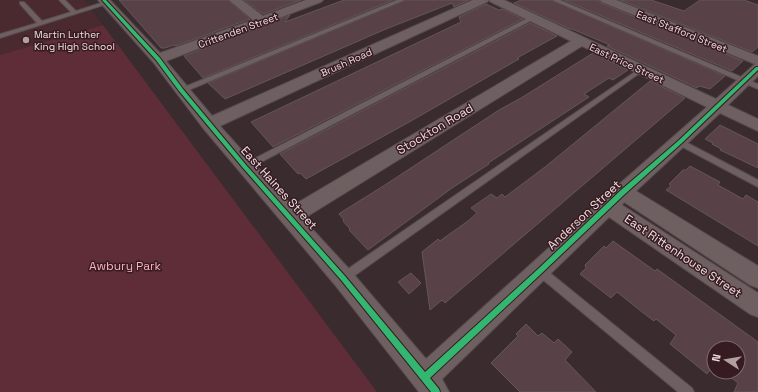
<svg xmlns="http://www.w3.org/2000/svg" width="758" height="392" viewBox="0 0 758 392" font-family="'Space Grotesk',sans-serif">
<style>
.built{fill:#4a292f}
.green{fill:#5f2d37}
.building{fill:#594247;stroke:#635658}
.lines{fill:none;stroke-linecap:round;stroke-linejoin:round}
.lane-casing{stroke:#56494b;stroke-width:2}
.street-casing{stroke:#56494b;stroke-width:2}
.lane{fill:#6e5f61;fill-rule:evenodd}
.street{fill:#6e5f61;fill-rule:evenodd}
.cycleway-casing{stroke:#361b20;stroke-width:2}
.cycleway{fill:#33b770;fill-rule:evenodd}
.poi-dot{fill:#b19fa2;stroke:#361b20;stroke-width:1.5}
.labels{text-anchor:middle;stroke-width:3;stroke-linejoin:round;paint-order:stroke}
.far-street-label{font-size:10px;fill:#f1dee1;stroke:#361b20}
.far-poi-label{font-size:10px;fill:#f1dee1;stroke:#361b20;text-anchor:start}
.street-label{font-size:12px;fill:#f1dee1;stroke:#361b20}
.park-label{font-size:12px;fill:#feb0bc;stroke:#361b20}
</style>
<rect width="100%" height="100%" fill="#3a2b2e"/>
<path class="built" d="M 0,0 L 84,0 L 103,25 L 0,55 Z"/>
<path class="green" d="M 103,25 L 377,392 L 0,392 L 0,55 Z"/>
<path class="building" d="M 119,0 L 228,0 L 250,19 L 175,46 L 174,45 L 165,48 L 161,48 Z
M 244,0 L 301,0 L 263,14 Z
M 344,0 L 393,0 L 203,78 L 184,56 L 290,15 L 285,22 Z
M 406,0 L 469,0 L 454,7 L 452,3 L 386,29 L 225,99 L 208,83 Z
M 521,0 L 551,0 L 725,76 L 710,89 L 699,86 L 697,88 L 607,46 L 610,45 L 572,29 L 570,29 L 514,3 Z
M 564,0 L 598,0 L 601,3 L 743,61 L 732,71 Z
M 620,0 L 651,0 L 684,11 L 700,0 L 744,0 L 758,5 L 758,47 L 752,52 Z
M 486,4 L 499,10 L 502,9 L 523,19 L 273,147 L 251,122 L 461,22 L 459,17 Z
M 530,23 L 557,36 L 517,58 L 519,59 L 411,121 L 306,179 L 300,173 L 298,174 L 280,154 Z
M 593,53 L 628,70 L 613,80 L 609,78 L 584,94 L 589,97 L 496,158 L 488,163 L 489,164 L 452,188 L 368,250 L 349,230 L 350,229 L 343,221 L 344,220 L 339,214 L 340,213 L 385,185 L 499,110 L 521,98 Z
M 650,81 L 685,98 L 445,303 L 442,300 L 430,310 L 422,252 L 438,239 L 440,241 L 444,238 L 468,221 L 477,213 L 471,208 L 491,194 L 497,198 L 502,194 L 505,197 L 545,167 Z
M 720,125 L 758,144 L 758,168 L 720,150 L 721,149 L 712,144 L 713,143 L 705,139 Z
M 690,166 L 720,182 L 718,185 L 743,199 L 746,195 L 758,202 L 758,246 L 666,190 L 671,186 L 669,184 L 683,170 L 686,170 Z
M 613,241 L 655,271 L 657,269 L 758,342 L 758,392 L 734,392 L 738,383 L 724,372 L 738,372 L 738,348 L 714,348 L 714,364 L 707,374 L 670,344 L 676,335 L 656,319 L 654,321 L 642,312 L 617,292 L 611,298 L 580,274 L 586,268 L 585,265 L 604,246 L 606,248 Z
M 411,273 L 421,283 L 409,294 L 398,282 Z
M 526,324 L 538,336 L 542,333 L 554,343 L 558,339 L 572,352 L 565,360 L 596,392 L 520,392 L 491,363 L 518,336 L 516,334 Z"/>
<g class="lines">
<g class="lane-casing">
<path id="lane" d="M 59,0 L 65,0 L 76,11 L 107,1 L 110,3 L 0,38 L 0,34 L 37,23 L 20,4 L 20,2 L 24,2 L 42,21 L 71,12 Z
M 397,0 L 405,0 L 184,92 L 178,92 L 177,90 Z
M 552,0 L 560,0 L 758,84 L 758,89 Z
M 532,16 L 535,18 L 534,19 L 248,169 L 242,169 L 241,167 L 242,165 Z
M 642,67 L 645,69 L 644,70 L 347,281 L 343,283 L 339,281 L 338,278 L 339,275 Z
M 680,139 L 758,180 L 758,187 L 677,144 L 676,142 Z
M 540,266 L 544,268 L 692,388 L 694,392 L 678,392 L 536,274 L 535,271 L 536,268 Z"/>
</g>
<g class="street-casing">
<path id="street" d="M 98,0 L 110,0 L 160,53 L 253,20 L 229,0 L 242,0 L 263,16 L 306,0 L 323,0 L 321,2 L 166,61 L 212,116 L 473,0 L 489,0 L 487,2 L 220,126 L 292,206 L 571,41 L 491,2 L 489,0 L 504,0 L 716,99 L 755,64 L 602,2 L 600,0 L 616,0 L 758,56 L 758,76 L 728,105 L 758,119 L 758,131 L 720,113 L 636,191 L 758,266 L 758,288 L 750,285 L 624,202 L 622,205 L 758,293 L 758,317 L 750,314 L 609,217 L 442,379 L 449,392 L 419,392 L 335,285 L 203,128 L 153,62 ZM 582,46 L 707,107 L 616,187 L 426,359 L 351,271 L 303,219 Z"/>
</g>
<use href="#lane" class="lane"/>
<use href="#street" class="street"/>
<g class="cycleway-casing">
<path id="cycleway" d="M 102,0 L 106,0 L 160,58 L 183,89 L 247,166 L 345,276 L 425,372 L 538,269 L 621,190 L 678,141 L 756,67 L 758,67 L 758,70 L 682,143 L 625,194 L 542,273 L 430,378 L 439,389 L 440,392 L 431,392 L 341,280 L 243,168 L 179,91 L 156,60 Z"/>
</g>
<use href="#cycleway" class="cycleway"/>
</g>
<circle class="poi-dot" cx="26" cy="40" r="4"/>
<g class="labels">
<g class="far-street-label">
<text transform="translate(238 30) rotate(-20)" y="4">Crittenden Street</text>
<text transform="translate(682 31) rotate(22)" y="4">East Stafford Street</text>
<text transform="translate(346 62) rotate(-24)" y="4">Brush Road</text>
<text transform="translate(627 63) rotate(25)" y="4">East Price Street</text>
</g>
<g class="far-poi-label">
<text x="34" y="38">Martin Luther<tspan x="34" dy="12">King High School</tspan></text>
</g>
<g class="street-label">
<text transform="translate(435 129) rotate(-31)" y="4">Stockton Road</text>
<text transform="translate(279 188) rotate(48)" y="4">East Haines Street</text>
<text transform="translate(584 215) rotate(-43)" y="4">Anderson Street</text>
<text transform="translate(683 256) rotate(34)" y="4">East Rittenhouse Street</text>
</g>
<g class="park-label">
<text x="125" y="270">Awbury Park</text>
</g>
</g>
<g transform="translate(726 360) rotate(282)"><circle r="19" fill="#361b20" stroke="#81696d"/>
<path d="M0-3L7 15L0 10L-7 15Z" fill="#b19fa2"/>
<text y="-6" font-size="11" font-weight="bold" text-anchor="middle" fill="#f1dee1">N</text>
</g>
</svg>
